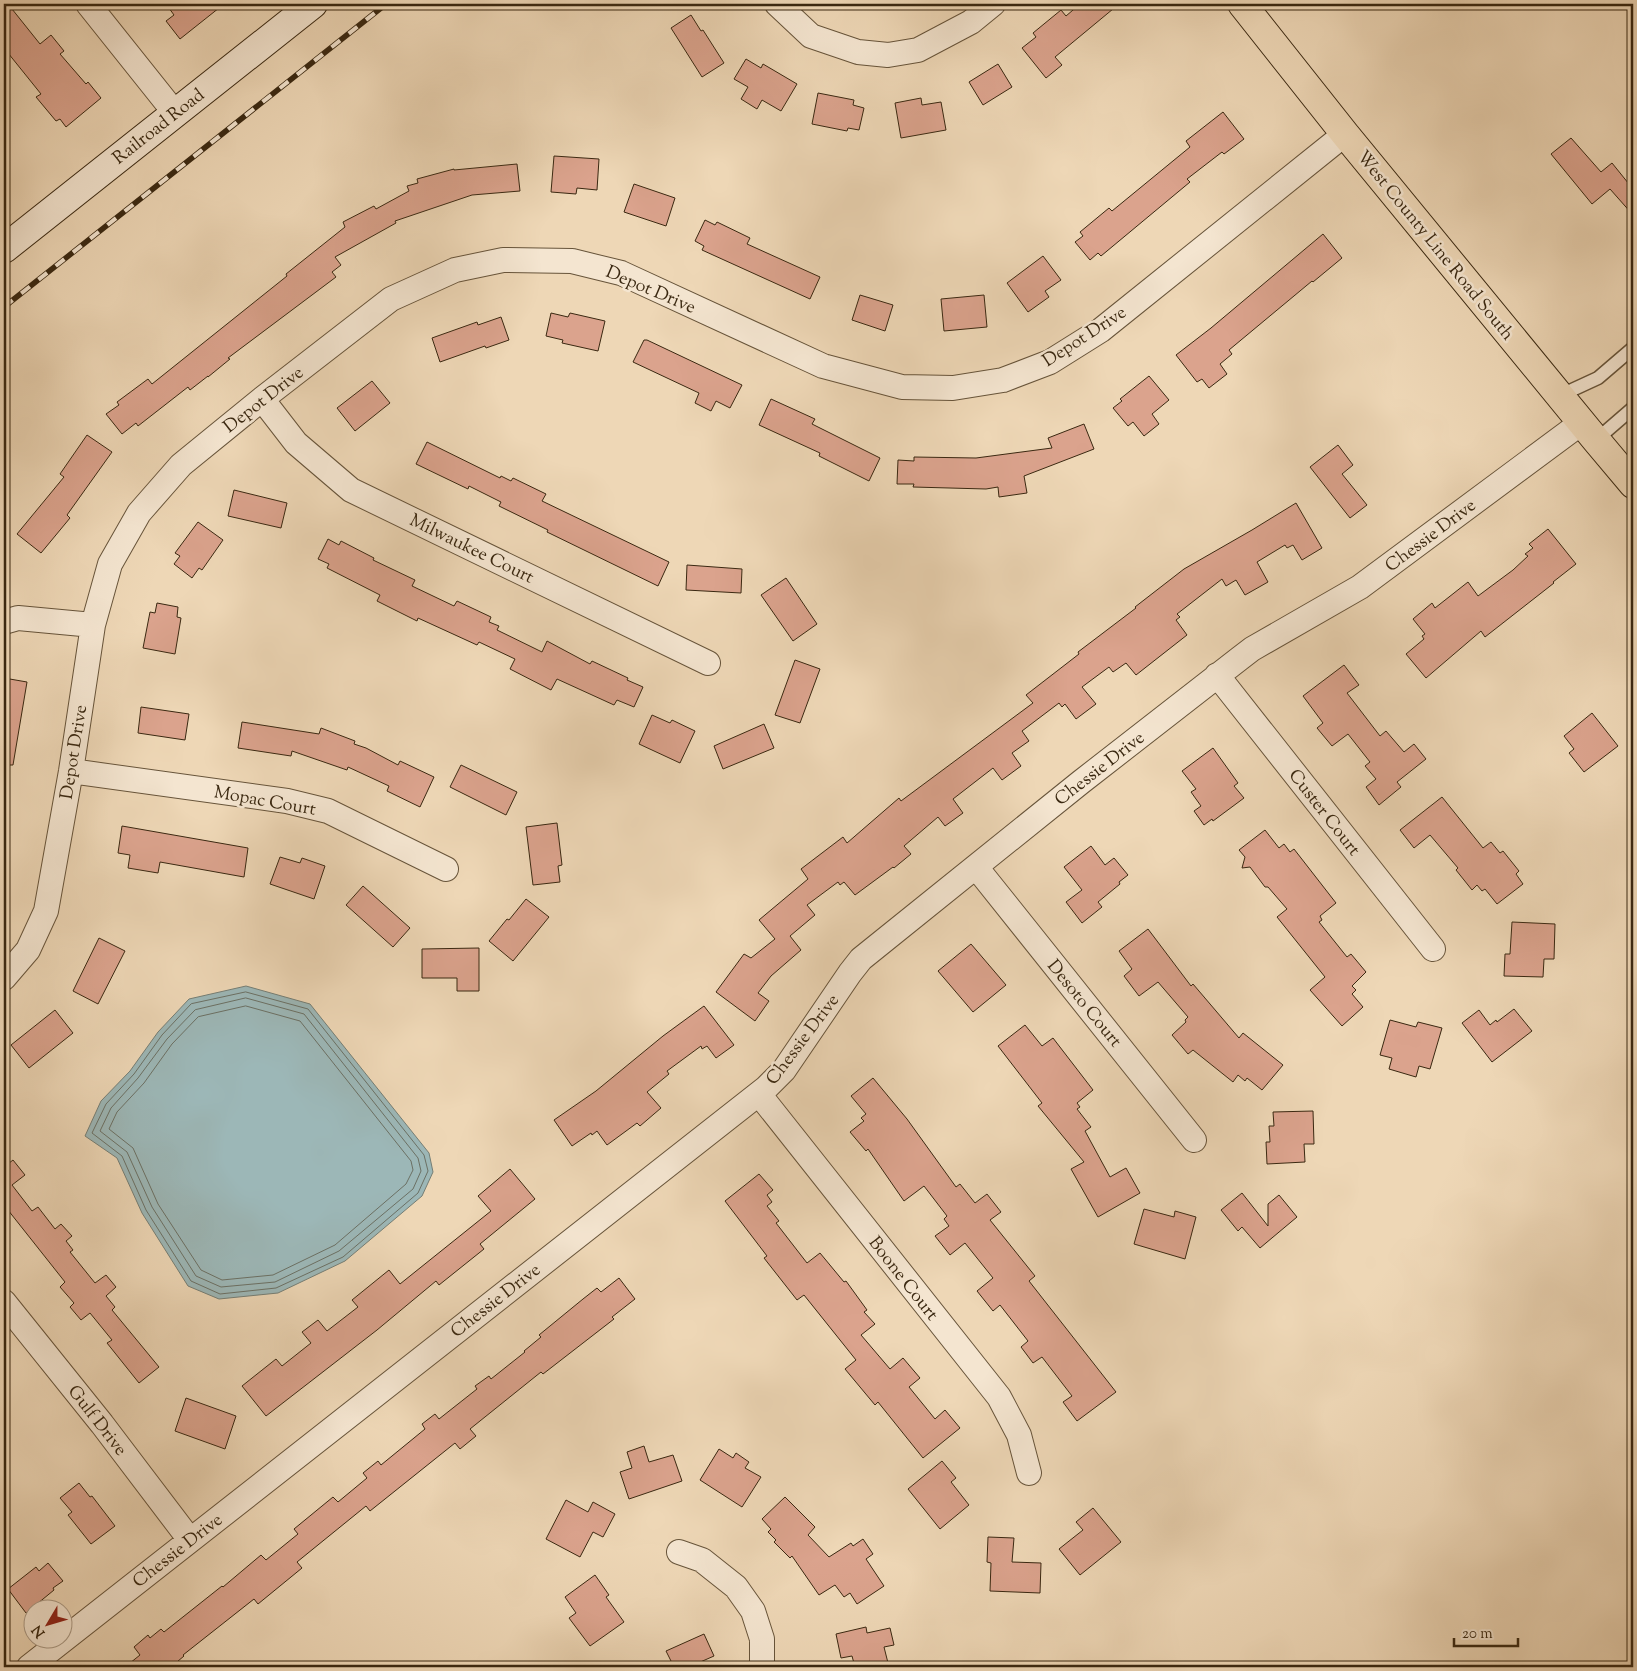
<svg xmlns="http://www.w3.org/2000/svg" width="1637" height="1671" viewBox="0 0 1637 1671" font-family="'Sorts Mill Goudy',serif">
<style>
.water{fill:#9cb7b7;stroke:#757e75}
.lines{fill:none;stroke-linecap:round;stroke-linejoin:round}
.shore{stroke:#6b7064;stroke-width:1}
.building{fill:#dba38d;stroke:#3a2811}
.lane-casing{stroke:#67543a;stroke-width:15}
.street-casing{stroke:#67543a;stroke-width:26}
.secondary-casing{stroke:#3a2811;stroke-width:30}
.primary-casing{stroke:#3a2811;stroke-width:30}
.lane{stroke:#f4e5d0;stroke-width:12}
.street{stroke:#f4e5d0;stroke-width:24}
.secondary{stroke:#f4e5d0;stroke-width:28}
.primary{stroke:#eed7b6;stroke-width:28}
.rail-casing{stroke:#3a2811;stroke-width:5.5}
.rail{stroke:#f4e5d0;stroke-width:4;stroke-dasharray:11;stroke-linecap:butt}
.labels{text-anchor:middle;stroke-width:5;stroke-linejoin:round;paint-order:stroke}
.street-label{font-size:18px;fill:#3a2811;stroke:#f4e5d0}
</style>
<rect width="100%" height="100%" fill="#eed7b6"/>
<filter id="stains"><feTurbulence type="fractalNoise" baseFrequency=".004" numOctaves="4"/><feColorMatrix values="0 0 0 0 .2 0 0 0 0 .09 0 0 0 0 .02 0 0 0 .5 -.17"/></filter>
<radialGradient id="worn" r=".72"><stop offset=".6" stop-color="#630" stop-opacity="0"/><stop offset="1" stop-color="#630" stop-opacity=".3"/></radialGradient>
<path class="water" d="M 246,986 L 310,1004 L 429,1153 L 433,1172 L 422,1196 L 345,1261 L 278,1293 L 219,1299 L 188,1286 L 142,1213 L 117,1158 L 85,1136 L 101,1101 L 130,1071 L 158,1032 L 189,999 Z"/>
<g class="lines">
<path class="shore" d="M 246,992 L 308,1009 L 424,1155 L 428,1171 L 418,1193 L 343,1257 L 276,1288 L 220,1294 L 191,1281 L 146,1210 L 122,1156 L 92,1133 L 106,1104 L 134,1074 L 162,1035 L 191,1004 Z
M 246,998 L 304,1014 L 418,1158 L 421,1171 L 413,1189 L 339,1251 L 275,1282 L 221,1287 L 196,1276 L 152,1207 L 127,1152 L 100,1131 L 111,1108 L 138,1078 L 167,1039 L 195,1010 Z
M 246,1006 L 300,1021 L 411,1161 L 413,1170 L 406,1184 L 335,1245 L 273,1275 L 222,1280 L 201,1270 L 158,1204 L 133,1148 L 109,1129 L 117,1112 L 144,1083 L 172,1044 L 198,1017 Z"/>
</g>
<path class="building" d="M 4,4 L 8,4 L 40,44 L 51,35 L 64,51 L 60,54 L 86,84 L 88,82 L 101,98 L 66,127 L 60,119 L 56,121 L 36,97 L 41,94 L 4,48 Z
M 166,4 L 224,4 L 180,39 L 166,21 L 174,15 Z
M 1080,4 L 1119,4 L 1055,57 L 1062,65 L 1046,78 L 1022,48 L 1036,37 L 1033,33 L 1061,10 L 1066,16 Z
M 691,15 L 701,31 L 703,30 L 724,63 L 702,77 L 671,28 Z
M 746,59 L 761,68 L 763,64 L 797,84 L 781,111 L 762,100 L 757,109 L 741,99 L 748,87 L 734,79 Z
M 998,64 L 1012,87 L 983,105 L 969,82 Z
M 818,93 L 854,100 L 853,105 L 864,108 L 859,130 L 848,128 L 847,131 L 812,124 Z
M 921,98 L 922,105 L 941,102 L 946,130 L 901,138 L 895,103 Z
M 1223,112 L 1244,139 L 1224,154 L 1222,152 L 1187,179 L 1190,182 L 1101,256 L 1098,253 L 1090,260 L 1075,242 L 1083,236 L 1080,232 L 1109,208 L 1112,211 L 1190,147 L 1186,141 Z
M 1571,138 L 1601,172 L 1612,163 L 1633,189 L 1633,215 L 1610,189 L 1592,204 L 1551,154 Z
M 554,156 L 599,159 L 597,190 L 577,188 L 576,194 L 551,192 Z
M 517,164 L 520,191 L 472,195 L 395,221 L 396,223 L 335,257 L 341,265 L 332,272 L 336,277 L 228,358 L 230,359 L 208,377 L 208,376 L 190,390 L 188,387 L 138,426 L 136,423 L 122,434 L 106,414 L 119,405 L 117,402 L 148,379 L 152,384 L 287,276 L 286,274 L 345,227 L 343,222 L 374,206 L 376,209 L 409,191 L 407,186 L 418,183 L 417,179 L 454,169 L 454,170 Z
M 634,184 L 675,198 L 666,226 L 624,212 Z
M 705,220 L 715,225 L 717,222 L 750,238 L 747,244 L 820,277 L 810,299 L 702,250 L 704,246 L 695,241 Z
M 1323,234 L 1342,258 L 1313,282 L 1312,281 L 1229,350 L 1232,354 L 1220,364 L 1227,374 L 1209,388 L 1202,379 L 1197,382 L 1176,355 L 1211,328 Z
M 1043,256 L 1061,280 L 1045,291 L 1049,297 L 1028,312 L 1007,283 Z
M 860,295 L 893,305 L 885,331 L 852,320 Z
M 984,295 L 987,327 L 944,331 L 941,299 Z
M 551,313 L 568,317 L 570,313 L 605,321 L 598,351 L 562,343 L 563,340 L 546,336 Z
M 501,317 L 509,340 L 486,348 L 485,346 L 440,362 L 432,338 L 477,322 L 478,325 Z
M 644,340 L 647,340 L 742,385 L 730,408 L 716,401 L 711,411 L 695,403 L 699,393 L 633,362 Z
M 1149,376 L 1169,400 L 1152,414 L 1159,424 L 1144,436 L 1133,422 L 1128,426 L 1113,408 L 1122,401 L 1120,399 Z
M 372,381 L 390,403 L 355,431 L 337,408 Z
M 771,399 L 815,419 L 812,424 L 880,458 L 869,481 L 819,456 L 820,453 L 759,425 Z
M 1084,424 L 1094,449 L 1024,476 L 1027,493 L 999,497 L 998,487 L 986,489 L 913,487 L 914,484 L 897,484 L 898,460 L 914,461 L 914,457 L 976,458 L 1052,448 L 1048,438 Z
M 87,435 L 112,452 L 67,515 L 70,518 L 41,553 L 17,534 L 64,477 L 60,474 Z
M 427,442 L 500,478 L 501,476 L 511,481 L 513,478 L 546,494 L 542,501 L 669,562 L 658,586 L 547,532 L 548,530 L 499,506 L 501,502 L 469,486 L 468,489 L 416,464 Z
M 1338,445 L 1353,465 L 1342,474 L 1367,505 L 1350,518 L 1310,467 Z
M 234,490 L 287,503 L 281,528 L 228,516 Z
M 1296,503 L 1322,548 L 1302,560 L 1293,545 L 1287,548 L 1285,545 L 1257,562 L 1268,582 L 1245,595 L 1236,580 L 1226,586 L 1222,579 L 1177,614 L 1180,617 L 1176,620 L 1187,635 L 1136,675 L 1126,663 L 1113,672 L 1109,667 L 1082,687 L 1096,704 L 1076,719 L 1065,704 L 1062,707 L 1059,703 L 1022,731 L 1029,741 L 1012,753 L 1021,766 L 1002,780 L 993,768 L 953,799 L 963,813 L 945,826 L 938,817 L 904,846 L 911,854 L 894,868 L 893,867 L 855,895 L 844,882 L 840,885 L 838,882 L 807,905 L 815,915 L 790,936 L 801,950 L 771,976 L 758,993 L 769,1001 L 755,1021 L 716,992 L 744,954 L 751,958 L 775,939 L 759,920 L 808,879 L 801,869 L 843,837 L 847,843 L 899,798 L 901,801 L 1033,703 L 1026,695 L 1079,654 L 1078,652 L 1136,608 L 1135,607 L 1184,569 L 1252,530 Z
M 198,522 L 223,540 L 202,570 L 199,568 L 192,578 L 174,564 L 180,556 L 175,553 Z
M 1548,529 L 1576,564 L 1553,582 L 1554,583 L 1485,637 L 1481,631 L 1426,678 L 1406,654 L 1424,639 L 1422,636 L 1425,634 L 1413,619 L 1432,603 L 1435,608 L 1468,582 L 1478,596 L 1513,570 L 1528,556 L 1525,554 L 1533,548 L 1529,544 Z
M 328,539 L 339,545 L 341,541 L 374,558 L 373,560 L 415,580 L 412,586 L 454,606 L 457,601 L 491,617 L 489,622 L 499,626 L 497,630 L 542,652 L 547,641 L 590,664 L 592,661 L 628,678 L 627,680 L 643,687 L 634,707 L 617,700 L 614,705 L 557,679 L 551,690 L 510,669 L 515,659 L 479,642 L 477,645 L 418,618 L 417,621 L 377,601 L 380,595 L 327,568 L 329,564 L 318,559 Z
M 687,565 L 742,569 L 741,593 L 686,590 Z
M 786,578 L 817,624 L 793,641 L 761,595 Z
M 157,603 L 178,607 L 177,617 L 181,618 L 175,654 L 143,648 L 150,612 L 155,613 Z
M 795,660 L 820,669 L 800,723 L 775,715 Z
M 1344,665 L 1359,685 L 1347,693 L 1380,736 L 1386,731 L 1404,752 L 1414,744 L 1426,759 L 1397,782 L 1401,787 L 1379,805 L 1366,787 L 1376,779 L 1365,766 L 1370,762 L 1348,734 L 1332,746 L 1317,728 L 1323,723 L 1303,696 Z
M 4,678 L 27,682 L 13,765 L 4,765 Z
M 141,707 L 189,714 L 185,740 L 138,733 Z
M 1592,713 L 1618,746 L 1584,772 L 1569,753 L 1574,749 L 1564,736 Z
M 652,715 L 670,723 L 672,720 L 695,731 L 680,763 L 639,744 Z
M 242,722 L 319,734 L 321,728 L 355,741 L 354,744 L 366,748 L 398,765 L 400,761 L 434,777 L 420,807 L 387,791 L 389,786 L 348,767 L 347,770 L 292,751 L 291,756 L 238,748 Z
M 764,724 L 774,748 L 723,769 L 714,746 Z
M 1213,748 L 1238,783 L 1234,786 L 1244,798 L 1213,821 L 1212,819 L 1204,825 L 1194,811 L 1201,806 L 1191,792 L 1196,789 L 1182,771 Z
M 461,765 L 517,792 L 506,815 L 450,787 Z
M 1442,797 L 1483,848 L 1491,842 L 1500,853 L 1503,851 L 1519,871 L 1516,874 L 1523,884 L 1497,904 L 1485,889 L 1482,891 L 1477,885 L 1472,890 L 1456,870 L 1458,868 L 1430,835 L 1414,848 L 1400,830 Z
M 557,823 L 562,865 L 558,866 L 560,882 L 533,885 L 526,827 Z
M 122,826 L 248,848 L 244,877 L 160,862 L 158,873 L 128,868 L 130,855 L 118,853 Z
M 1265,830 L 1279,848 L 1284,844 L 1290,852 L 1294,849 L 1336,903 L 1320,916 L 1322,920 L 1319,922 L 1347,957 L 1351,954 L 1366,972 L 1352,986 L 1356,990 L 1352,994 L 1363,1007 L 1342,1026 L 1310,990 L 1325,977 L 1277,917 L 1287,909 L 1268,887 L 1265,887 L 1250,867 L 1242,868 L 1245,857 L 1239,850 Z
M 1091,846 L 1105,865 L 1114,858 L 1128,875 L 1119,882 L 1120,884 L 1098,902 L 1102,907 L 1082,923 L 1066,902 L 1082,890 L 1064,867 Z
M 280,857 L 300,863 L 302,858 L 325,866 L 314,899 L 270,884 Z
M 363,886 L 410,928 L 393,947 L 346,905 Z
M 526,899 L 549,917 L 513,961 L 489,941 L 507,919 L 509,920 Z
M 1512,922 L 1555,924 L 1554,959 L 1544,959 L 1543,977 L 1504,976 L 1505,954 L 1510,954 Z
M 1148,929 L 1191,986 L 1193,984 L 1239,1038 L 1243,1033 L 1283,1065 L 1262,1090 L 1247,1078 L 1245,1081 L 1238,1075 L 1233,1082 L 1193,1050 L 1188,1054 L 1172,1035 L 1186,1022 L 1185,1020 L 1188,1017 L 1158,982 L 1139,996 L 1124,976 L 1132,969 L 1119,951 Z
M 99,938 L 125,951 L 98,1004 L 73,991 Z
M 971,944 L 1006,985 L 973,1012 L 938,971 Z
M 479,948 L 479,991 L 457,991 L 457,978 L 422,978 L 422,949 Z
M 704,1006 L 734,1045 L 716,1058 L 707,1046 L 702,1049 L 701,1046 L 667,1071 L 669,1074 L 647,1092 L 661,1108 L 640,1126 L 637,1123 L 607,1145 L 597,1131 L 592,1135 L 591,1133 L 572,1146 L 554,1120 L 596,1091 L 663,1036 Z
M 1514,1009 L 1532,1031 L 1492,1062 L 1462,1023 L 1479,1010 L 1490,1025 L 1496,1020 L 1497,1022 Z
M 55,1010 L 73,1033 L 29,1068 L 11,1045 Z
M 1390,1020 L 1416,1027 L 1418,1022 L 1442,1028 L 1430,1069 L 1419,1066 L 1416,1077 L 1389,1069 L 1392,1058 L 1380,1055 Z
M 1025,1025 L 1042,1046 L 1053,1038 L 1093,1090 L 1077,1103 L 1080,1107 L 1077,1109 L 1091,1127 L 1085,1131 L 1110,1177 L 1126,1168 L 1140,1193 L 1098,1217 L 1071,1169 L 1084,1162 L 1038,1106 L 1042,1103 L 998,1046 Z
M 873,1078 L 907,1119 L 956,1187 L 960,1184 L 975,1203 L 987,1194 L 1001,1212 L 990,1220 L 1035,1276 L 1029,1281 L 1116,1392 L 1077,1421 L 1063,1402 L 1072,1396 L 1042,1357 L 1033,1363 L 1021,1347 L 1028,1341 L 1000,1305 L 993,1311 L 977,1291 L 993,1278 L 965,1243 L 950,1255 L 935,1236 L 949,1226 L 944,1219 L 947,1216 L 924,1186 L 904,1201 L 868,1149 L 866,1151 L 850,1132 L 864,1121 L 861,1118 L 866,1114 L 851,1096 Z
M 1313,1111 L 1314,1144 L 1304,1144 L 1305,1162 L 1267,1164 L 1266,1142 L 1270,1142 L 1269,1126 L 1274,1126 L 1273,1112 Z
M 13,1160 L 25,1175 L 12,1185 L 32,1211 L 38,1207 L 55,1229 L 61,1224 L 72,1236 L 66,1241 L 73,1250 L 70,1252 L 95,1283 L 106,1275 L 116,1287 L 106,1296 L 115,1307 L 112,1310 L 159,1367 L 139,1383 L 107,1343 L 112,1340 L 90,1313 L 81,1320 L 70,1307 L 74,1303 L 60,1287 L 65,1282 L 4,1205 L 4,1167 Z
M 510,1169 L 535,1199 L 480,1244 L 484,1249 L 439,1285 L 436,1281 L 377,1330 L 266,1416 L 242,1386 L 276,1359 L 282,1366 L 311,1343 L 302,1332 L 318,1320 L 327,1331 L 358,1307 L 352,1300 L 389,1270 L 400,1284 L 491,1211 L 478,1196 Z
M 759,1174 L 773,1190 L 767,1195 L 772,1202 L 767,1206 L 779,1221 L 776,1223 L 807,1263 L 820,1253 L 844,1282 L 846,1281 L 867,1310 L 864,1312 L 875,1324 L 861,1335 L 890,1369 L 903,1358 L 920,1378 L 909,1387 L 935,1419 L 945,1410 L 960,1428 L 923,1458 L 878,1402 L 875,1405 L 845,1369 L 856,1360 L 804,1295 L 797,1300 L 764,1258 L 767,1256 L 725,1201 Z
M 1242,1193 L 1268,1226 L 1268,1204 L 1279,1195 L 1297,1217 L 1260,1248 L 1242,1227 L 1238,1231 L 1221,1210 Z
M 1144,1209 L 1174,1217 L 1175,1211 L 1196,1217 L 1185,1259 L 1134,1244 Z
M 619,1278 L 635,1299 L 612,1317 L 614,1319 L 543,1374 L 541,1372 L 470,1429 L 476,1436 L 460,1449 L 455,1443 L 370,1511 L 366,1506 L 297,1562 L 302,1568 L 258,1604 L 254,1599 L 183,1655 L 184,1656 L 171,1667 L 125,1667 L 140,1655 L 134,1647 L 148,1635 L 150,1638 L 161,1629 L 164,1632 L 222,1586 L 223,1587 L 261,1555 L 266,1560 L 298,1534 L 294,1529 L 333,1497 L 338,1502 L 367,1478 L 363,1473 L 378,1461 L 381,1465 L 425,1429 L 422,1424 L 435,1414 L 439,1419 L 477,1389 L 475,1386 L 489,1376 L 491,1379 L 525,1352 L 524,1351 L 541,1337 L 539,1335 L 583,1299 L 597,1288 L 601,1292 Z
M 186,1398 L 236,1416 L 225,1449 L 175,1431 Z
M 644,1446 L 649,1462 L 673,1455 L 682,1481 L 629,1499 L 620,1472 L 632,1468 L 627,1452 Z
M 719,1449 L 733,1458 L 736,1453 L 749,1462 L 745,1468 L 761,1477 L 742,1507 L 700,1480 Z
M 942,1461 L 956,1478 L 951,1482 L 969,1505 L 940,1529 L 908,1489 Z
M 79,1483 L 90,1497 L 92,1496 L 115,1526 L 91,1544 L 68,1515 L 72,1512 L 60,1498 Z
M 785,1497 L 815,1527 L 808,1535 L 829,1557 L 851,1543 L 853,1546 L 863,1539 L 873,1554 L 866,1559 L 884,1586 L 857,1604 L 850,1593 L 844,1597 L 835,1585 L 819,1595 L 792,1556 L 790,1558 L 774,1542 L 776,1540 L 768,1532 L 771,1529 L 762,1519 Z
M 566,1500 L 588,1512 L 593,1502 L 615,1514 L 603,1537 L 593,1532 L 580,1557 L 546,1539 Z
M 1093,1508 L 1121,1542 L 1080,1575 L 1059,1549 L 1083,1530 L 1076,1522 Z
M 988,1537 L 1014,1538 L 1012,1562 L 1041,1563 L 1040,1593 L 990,1591 L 991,1563 L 987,1562 Z
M 48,1563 L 63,1581 L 53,1588 L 54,1590 L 26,1613 L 8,1589 L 36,1567 L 39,1571 Z
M 595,1575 L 609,1595 L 606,1597 L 624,1622 L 590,1646 L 569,1618 L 576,1613 L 565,1597 Z
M 866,1627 L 867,1633 L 890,1628 L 894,1645 L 884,1647 L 889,1667 L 855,1667 L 852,1656 L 841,1658 L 836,1634 Z
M 704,1634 L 714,1656 L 698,1663 L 700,1667 L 674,1667 L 666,1651 Z"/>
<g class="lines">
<g class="lane-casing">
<path id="lane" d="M 1559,396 L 1598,378 L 1633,348
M 1596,440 L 1633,408"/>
</g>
<g class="street-casing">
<path id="street" d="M 88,4 L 175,113
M 777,4 L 811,36 L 858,52 L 888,55 L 918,50 L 971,22 L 993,4
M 262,399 L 296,443 L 351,490 L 708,663
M 4,622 L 18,618 L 93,625
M 1217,675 L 1433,949
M 71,771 L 287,801 L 328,811 L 446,869
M 976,867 L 1194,1140
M 4,978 L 28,950 L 46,911 L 71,771 L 93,625 L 110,564 L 139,513 L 181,465 L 262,399 L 391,299 L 455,270 L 503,260 L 572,261 L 621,273 L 823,366 L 902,387 L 953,388 L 1003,380 L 1050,362 L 1101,330 L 1345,134
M 759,1094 L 999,1397 L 1019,1435 L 1029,1473
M 4,1302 L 102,1424 L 190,1540
M 679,1552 L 702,1560 L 736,1587 L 753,1611 L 762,1639 L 762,1667
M 29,1667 L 766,1088 L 784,1070 L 850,973 L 861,959 L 1081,782 L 1239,659 L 1252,649 L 1360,587 L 1581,423"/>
</g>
<g class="secondary-casing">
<path id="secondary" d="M 4,249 L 313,4"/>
</g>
<g class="primary-casing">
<path id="primary" d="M 1242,4 L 1345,134 L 1596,440 L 1633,484"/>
</g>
<use href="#lane" class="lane"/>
<use href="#street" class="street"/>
<use href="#secondary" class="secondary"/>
<use href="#primary" class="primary"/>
<g class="rail-casing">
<path id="rail" d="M 4,307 L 386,4"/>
</g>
<use href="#rail" class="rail"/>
</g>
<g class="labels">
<g class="street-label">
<text transform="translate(158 126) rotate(-38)" y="6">Railroad Road</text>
<text transform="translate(1436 245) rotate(51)" y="6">West County Line Road South</text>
<text transform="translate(651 289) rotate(23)" y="6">Depot Drive</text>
<text transform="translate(1084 336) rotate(-33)" y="6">Depot Drive</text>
<text transform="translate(263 399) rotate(-38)" y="6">Depot Drive</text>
<text transform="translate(1430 535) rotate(-37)" y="6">Chessie Drive</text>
<text transform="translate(472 548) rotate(26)" y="6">Milwaukee Court</text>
<text transform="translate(73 752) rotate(-81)" y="6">Depot Drive</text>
<text transform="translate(1099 768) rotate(-38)" y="6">Chessie Drive</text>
<text transform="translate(265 800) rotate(10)" y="6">Mopac Court</text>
<text transform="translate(1325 812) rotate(52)" y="6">Custer Court</text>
<text transform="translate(1085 1003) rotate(51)" y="6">Desoto Court</text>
<text transform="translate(802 1039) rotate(-53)" y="6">Chessie Drive</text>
<text transform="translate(904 1278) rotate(52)" y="6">Boone Court</text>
<text transform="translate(495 1300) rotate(-38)" y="6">Chessie Drive</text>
<text transform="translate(98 1420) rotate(52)" y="6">Gulf Drive</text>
<text transform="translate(177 1550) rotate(-38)" y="6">Chessie Drive</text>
</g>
</g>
<rect width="1637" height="1671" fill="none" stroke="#eed7b6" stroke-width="20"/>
<rect x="5" y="5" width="1627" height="1661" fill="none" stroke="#3a2811" stroke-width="2.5"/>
<rect x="10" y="10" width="1617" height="1651" fill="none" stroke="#3a2811"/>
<g transform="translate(48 1624) rotate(232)"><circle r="24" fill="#f4e5d0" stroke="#aa9984"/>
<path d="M0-4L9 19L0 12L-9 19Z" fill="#8f2418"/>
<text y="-8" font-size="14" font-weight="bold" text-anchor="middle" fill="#3a2811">N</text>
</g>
<path d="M1454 1638v8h64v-8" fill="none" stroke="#3a2811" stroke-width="2.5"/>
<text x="1462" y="1638" font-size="15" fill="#3a2811" stroke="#f4e5d0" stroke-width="4" paint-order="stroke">20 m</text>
<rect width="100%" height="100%" filter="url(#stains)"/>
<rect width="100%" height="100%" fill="url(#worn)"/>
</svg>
